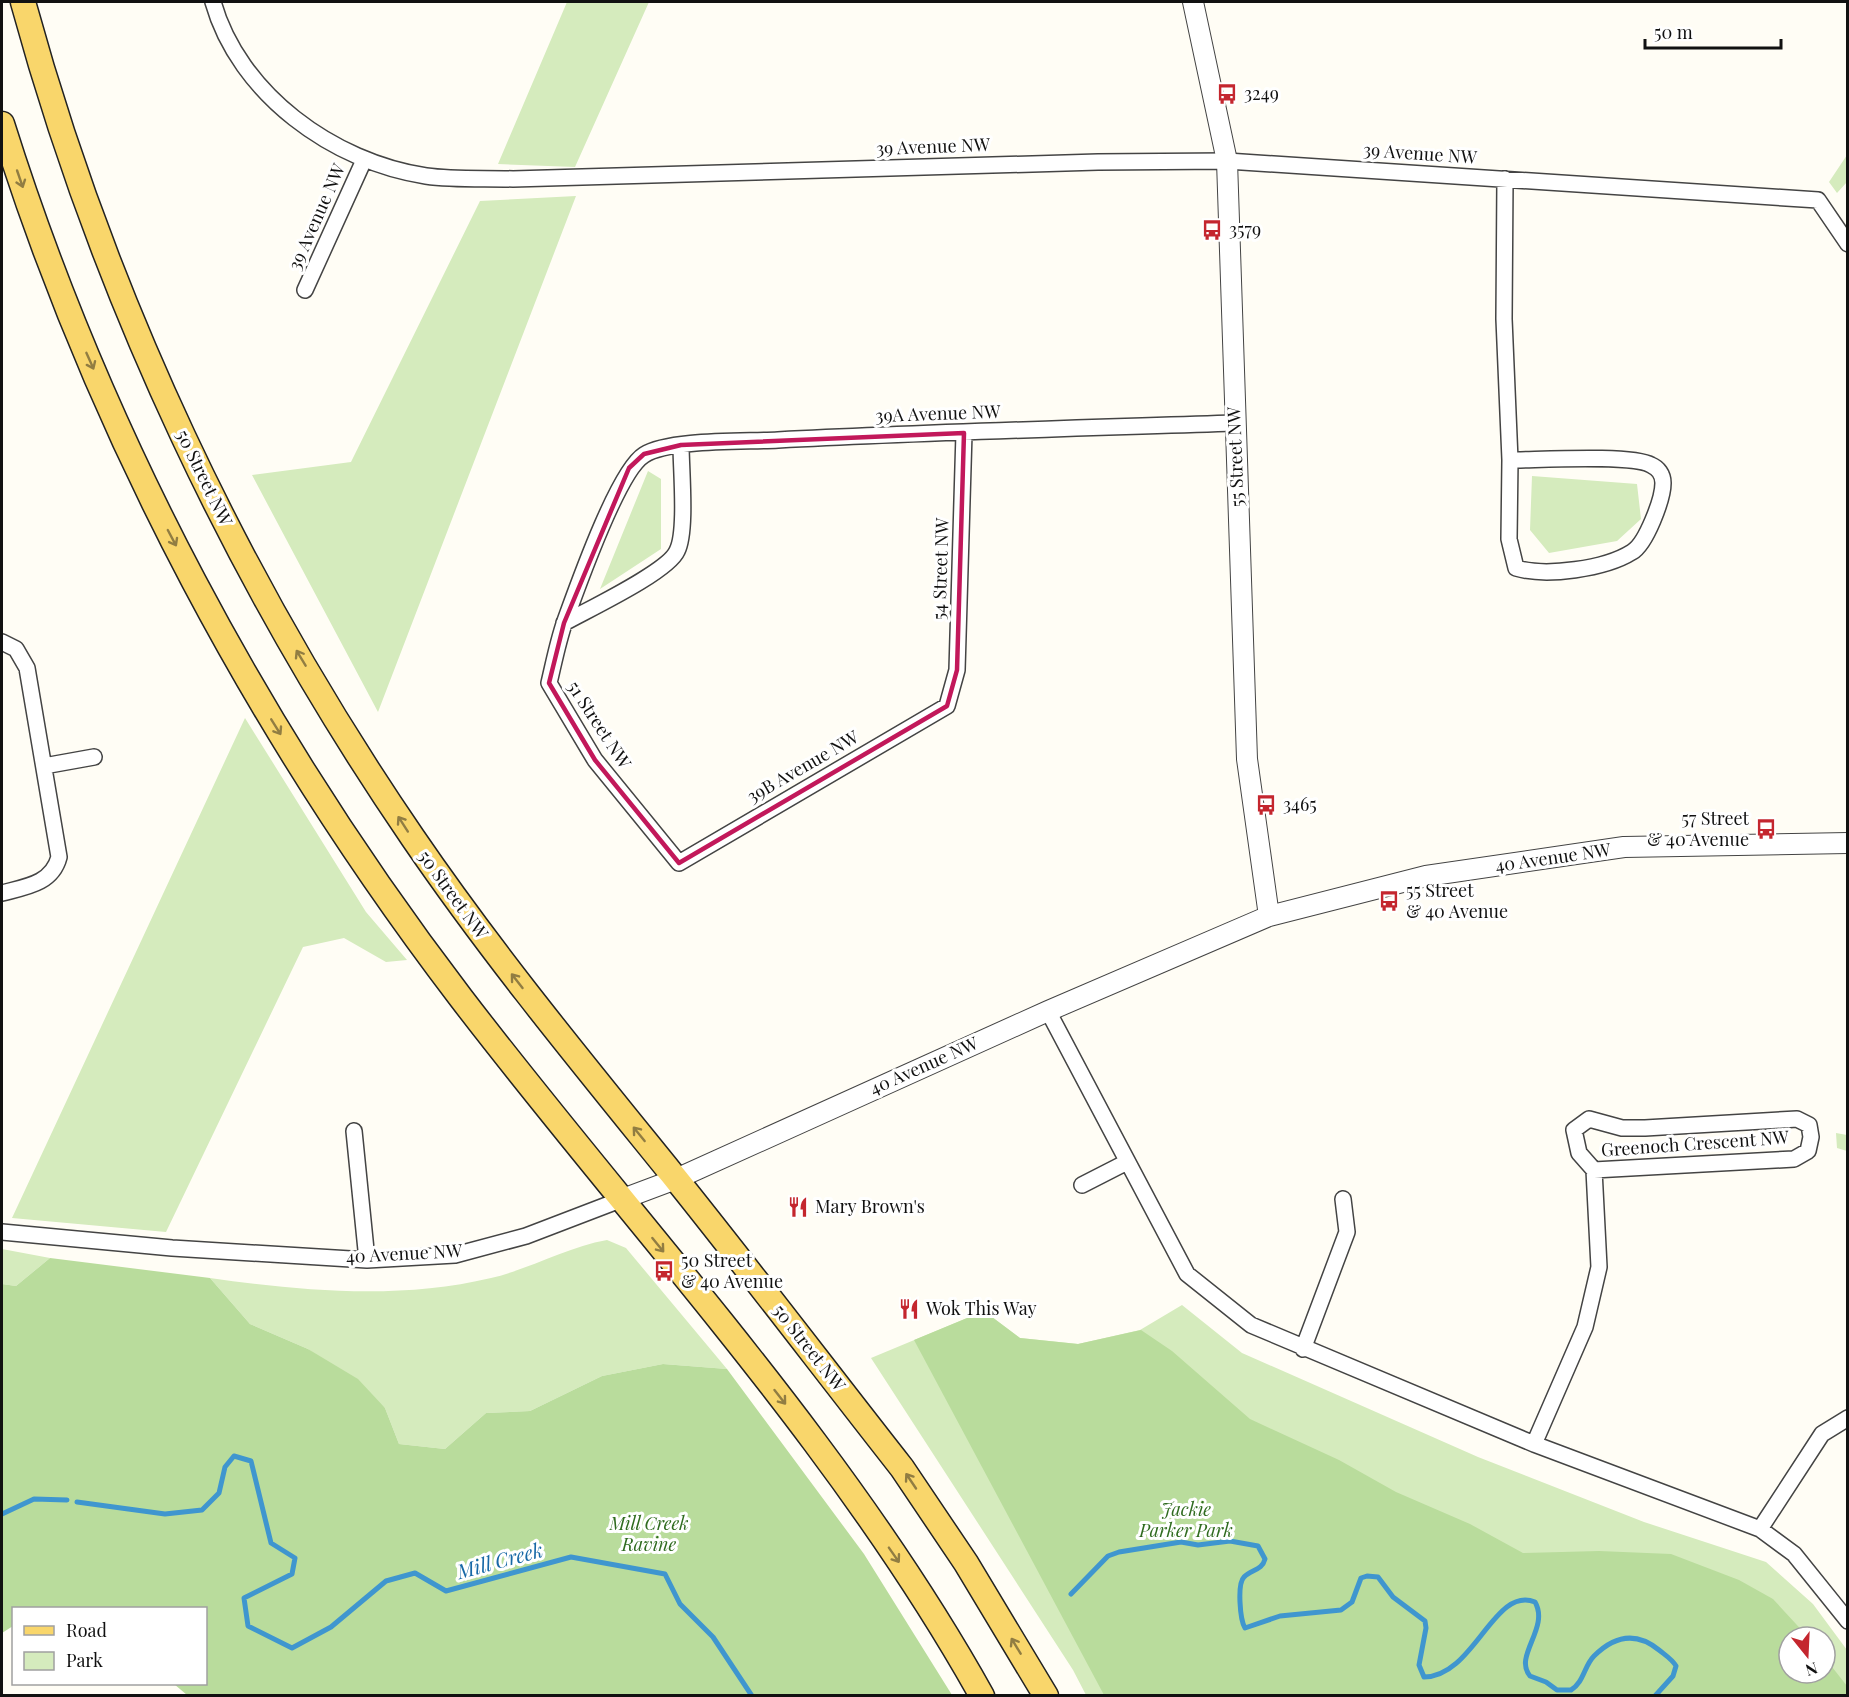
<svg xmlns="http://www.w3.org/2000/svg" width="1849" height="1697" viewBox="0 0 1849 1697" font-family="'Playfair Display',serif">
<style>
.green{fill:#d5ebbd;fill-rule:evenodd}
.forest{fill:#b9dc9c}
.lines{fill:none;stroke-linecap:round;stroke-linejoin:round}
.stream{stroke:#3f96cf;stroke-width:5}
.minor-casing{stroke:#444;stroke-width:18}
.tertiary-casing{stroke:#444;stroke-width:22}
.primary-casing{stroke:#222;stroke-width:27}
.minor{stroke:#fff;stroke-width:15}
.tertiary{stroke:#fff;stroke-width:20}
.primary{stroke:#f9d66b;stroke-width:24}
.oneway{stroke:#917d42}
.marked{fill:none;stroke:#c2185b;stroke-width:4.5;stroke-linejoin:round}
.labels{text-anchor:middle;stroke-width:6;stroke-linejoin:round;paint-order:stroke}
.poi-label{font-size:18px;fill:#111;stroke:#fff;text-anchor:start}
.street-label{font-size:18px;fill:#111;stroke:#fff}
.park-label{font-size:18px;font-style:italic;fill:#2f6b1f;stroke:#fff}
.water-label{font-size:20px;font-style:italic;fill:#1768a6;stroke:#fff}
</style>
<rect width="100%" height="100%" fill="#fffdf5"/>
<path class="green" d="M 567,2 L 649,2 L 575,167 L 498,164 Z
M 1847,155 L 1847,182 L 1837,193 L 1829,182 Z
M 576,196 L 378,712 L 252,475 L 351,462 L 480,201 Z
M 648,471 L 661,479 L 661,549 L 600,589 Z
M 1532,476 L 1637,484 L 1641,519 L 1617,541 L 1549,553 L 1530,530 Z
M 245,718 L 366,912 L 407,960 L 386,962 L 344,938 L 303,947 L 166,1232 L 12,1218 Z
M 1836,1133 L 1847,1135 L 1847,1151 L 1837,1148 Z
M 607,1240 L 626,1248 L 727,1369 L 663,1364 L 602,1376 L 530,1411 L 486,1413 L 445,1449 L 399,1444 L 385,1408 L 308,1349 L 250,1324 L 210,1278 C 302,1291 399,1300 491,1278 C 530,1269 567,1247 607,1240 Z
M 2,1249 L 50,1258 L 16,1286 L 2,1284 Z
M 1182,1305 L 1242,1353 L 1478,1457 L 1644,1522 L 1766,1562 L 1813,1604 L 1847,1650 L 1847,1695 L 1086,1695 L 1073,1670 L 871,1358 L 984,1311 L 1020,1338 L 1078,1344 L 1140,1330 ZM 1789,1637 L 1825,1637 L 1825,1673 L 1789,1673 Z"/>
<path class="forest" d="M 50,1258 L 210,1278 L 250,1324 L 308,1349 L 358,1379 L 385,1408 L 399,1444 L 445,1449 L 486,1413 L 530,1411 L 602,1376 L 663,1364 L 727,1369 L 864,1554 L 952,1695 L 187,1695 L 174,1684 L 206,1684 L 206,1608 L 14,1608 L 13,1626 L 2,1633 L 2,1284 L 16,1286 Z
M 984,1311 L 1020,1338 L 1078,1344 L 1141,1330 L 1172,1351 L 1250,1419 L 1339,1460 L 1396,1492 L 1470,1524 L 1523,1553 L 1599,1551 L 1671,1554 L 1739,1580 L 1773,1599 L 1808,1637 L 1789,1637 L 1789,1673 L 1825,1673 L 1825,1658 L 1847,1686 L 1847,1695 L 1104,1695 L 914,1340 Z"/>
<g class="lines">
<path class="stream" d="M 77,1502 L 165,1514 L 202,1510 L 219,1493 L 225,1467 L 234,1456 L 251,1461 L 271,1543 L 295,1558 L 292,1574 L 244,1598 L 248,1626 L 292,1648 L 331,1627 L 386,1581 L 415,1573 L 446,1591 L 571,1557 L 665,1574 L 680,1604 L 713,1637 L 752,1696
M 2,1514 L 34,1499 L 67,1500
M 1071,1594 L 1108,1556 L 1119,1552 L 1181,1542 L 1198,1545 L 1230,1541 L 1258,1546 L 1265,1559 C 1262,1571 1251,1569 1244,1577 C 1237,1584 1240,1620 1245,1628 L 1280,1616 L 1341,1610 L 1352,1602 L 1361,1578 L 1367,1576 L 1378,1577 L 1393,1597 L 1425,1621 L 1426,1628 L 1419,1665 L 1424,1677 C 1474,1677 1494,1585 1535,1602 C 1550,1628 1513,1656 1530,1676 L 1546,1682 L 1557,1690 L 1571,1690 C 1584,1682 1584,1666 1594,1656 C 1615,1635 1637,1632 1659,1650 C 1665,1655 1672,1659 1676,1666 L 1673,1676 L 1655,1696"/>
<g class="minor-casing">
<path id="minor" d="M 213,2 C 239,94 333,162 426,176 C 454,180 485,178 513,179 L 1098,162 L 1227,161 L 1818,200 L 1848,244
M 1505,179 L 1504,319 L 1510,460 L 1509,539 L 1516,568 C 1546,577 1605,569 1632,552 C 1646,544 1663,499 1663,483 C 1663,474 1658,468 1651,465 C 1632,454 1537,460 1510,460
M 305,290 L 364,160
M 964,433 L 957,670 L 947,706 L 679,863 L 595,760 L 549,683 C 554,662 558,641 565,621 C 577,588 618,471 644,455 C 669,439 746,442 778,440 C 930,432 1083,428 1235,423
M 564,623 C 587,610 668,572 677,551 C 687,532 681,469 681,445
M 2,642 L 16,649 L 27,668 L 59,857 C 52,884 25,887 2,893
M 44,766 L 94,757
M 1048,1011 L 1187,1274 L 1251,1325 L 1534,1444 L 1760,1529 L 1794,1554 L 1848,1621
M 354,1131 L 367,1260
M 1082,1185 L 1127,1162
M 2,1232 L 172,1248 L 367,1260 L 455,1255 L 526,1236 L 620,1200
M 1303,1349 L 1347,1232 L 1343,1199
M 1534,1444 L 1585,1327 L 1599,1267 L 1594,1170 L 1579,1153 L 1574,1130 L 1589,1119 L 1622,1128 L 1645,1128 L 1797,1119 L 1809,1125 L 1811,1137 L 1808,1151 L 1794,1159 L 1594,1170
M 1760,1529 L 1822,1434 L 1848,1418"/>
</g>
<g class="tertiary-casing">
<path id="tertiary" d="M 1193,2 L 1227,161 L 1247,759 L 1269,916
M 620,1200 L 676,1179 L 1048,1011 L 1269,916 L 1426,876 L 1624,847 L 1848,843"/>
</g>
<g class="primary-casing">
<path id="primary" d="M 23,2 C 104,299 239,584 413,838 C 493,955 583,1064 672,1174 C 750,1271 825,1370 902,1468 L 966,1563 L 1046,1696
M 2,124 C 101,439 261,736 461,998 C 636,1227 841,1443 982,1696"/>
</g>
<use href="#minor" class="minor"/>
<use href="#tertiary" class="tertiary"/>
<use href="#primary" class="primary"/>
</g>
<defs><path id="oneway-shaft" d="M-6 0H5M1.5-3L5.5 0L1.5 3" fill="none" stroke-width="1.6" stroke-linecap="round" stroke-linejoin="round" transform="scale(1.5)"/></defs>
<g class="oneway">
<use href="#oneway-shaft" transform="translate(20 179) rotate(71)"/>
<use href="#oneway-shaft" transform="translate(90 361) rotate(66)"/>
<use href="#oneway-shaft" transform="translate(172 538) rotate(62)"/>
<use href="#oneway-shaft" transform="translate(301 658) rotate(-121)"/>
<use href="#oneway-shaft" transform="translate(276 727) rotate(58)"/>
<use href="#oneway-shaft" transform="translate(403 824) rotate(-123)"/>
<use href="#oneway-shaft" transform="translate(517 981) rotate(-128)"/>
<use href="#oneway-shaft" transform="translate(639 1134) rotate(-129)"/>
<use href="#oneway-shaft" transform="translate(658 1245) rotate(51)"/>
<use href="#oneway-shaft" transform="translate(780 1397) rotate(52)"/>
<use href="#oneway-shaft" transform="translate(911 1481) rotate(-124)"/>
<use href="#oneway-shaft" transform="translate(894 1555) rotate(55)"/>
<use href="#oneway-shaft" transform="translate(1016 1646) rotate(-121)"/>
</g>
<path class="marked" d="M 964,433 L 957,670 L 947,706 L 679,863 L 595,760 L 549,683 L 564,623 L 629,468 L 644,454 L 681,445 Z"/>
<defs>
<g id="bus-bare" transform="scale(1.62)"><path d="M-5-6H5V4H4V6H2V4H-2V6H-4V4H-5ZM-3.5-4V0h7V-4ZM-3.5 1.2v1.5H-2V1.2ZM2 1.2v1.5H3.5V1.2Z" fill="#c4262e" stroke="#fff" stroke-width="2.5" paint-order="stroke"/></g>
<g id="restaurant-bare" transform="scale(1.62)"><path d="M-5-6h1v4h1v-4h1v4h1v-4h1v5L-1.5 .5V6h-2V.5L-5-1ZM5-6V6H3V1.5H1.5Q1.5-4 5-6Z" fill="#c4262e" stroke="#fff" stroke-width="2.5" paint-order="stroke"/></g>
</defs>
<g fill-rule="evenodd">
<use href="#bus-bare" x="1227" y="94"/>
<use href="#bus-bare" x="1212" y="230"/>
<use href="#bus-bare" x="1266" y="805"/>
<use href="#bus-bare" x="1766" y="829"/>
<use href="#bus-bare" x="1389" y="901"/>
<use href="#restaurant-bare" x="798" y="1207"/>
<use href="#bus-bare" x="664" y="1271"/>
<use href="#restaurant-bare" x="909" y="1309"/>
</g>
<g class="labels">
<g class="poi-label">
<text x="1244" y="100">3249</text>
<text x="1229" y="236">3579</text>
<text x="1283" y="811">3465</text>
<text x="1749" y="825" text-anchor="end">57 Street<tspan x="1749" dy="21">&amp; 40 Avenue</tspan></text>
<text x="1406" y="897">55 Street<tspan x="1406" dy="21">&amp; 40 Avenue</tspan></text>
<text x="815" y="1213">Mary Brown's</text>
<text x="681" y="1267">50 Street<tspan x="681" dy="21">&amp; 40 Avenue</tspan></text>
<text x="926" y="1315">Wok This Way</text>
</g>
<g class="street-label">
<text transform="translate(933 147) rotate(-2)" y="6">39 Avenue NW</text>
<text transform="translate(1420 154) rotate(4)" y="6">39 Avenue NW</text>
<text transform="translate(317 217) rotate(-66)" y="6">39 Avenue NW</text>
<text transform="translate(938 414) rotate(-2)" y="6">39A Avenue NW</text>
<text transform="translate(1236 457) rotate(-92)" y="6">55 Street NW</text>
<text transform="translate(204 478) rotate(64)" y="6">50 Street NW</text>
<text transform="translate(941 569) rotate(-88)" y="6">54 Street NW</text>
<text transform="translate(599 725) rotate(57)" y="6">51 Street NW</text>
<text transform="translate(803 767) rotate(-30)" y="6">39B Avenue NW</text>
<text transform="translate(1553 858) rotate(-8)" y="6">40 Avenue NW</text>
<text transform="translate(453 895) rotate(54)" y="6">50 Street NW</text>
<text transform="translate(924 1066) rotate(-24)" y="6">40 Avenue NW</text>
<text transform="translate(1695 1144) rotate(-4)" y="6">Greenoch Crescent NW</text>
<text transform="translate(404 1254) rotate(-3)" y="6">40 Avenue NW</text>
<text transform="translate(809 1348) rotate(52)" y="6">50 Street NW</text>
</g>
<g class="park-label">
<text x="1186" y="1516">Jackie<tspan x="1186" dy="21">Parker Park</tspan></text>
<text x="649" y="1530">Mill Creek<tspan x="649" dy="21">Ravine</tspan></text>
</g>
<g class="water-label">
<text transform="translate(500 1561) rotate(-15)" y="7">Mill Creek</text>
</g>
</g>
<rect width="1849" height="1697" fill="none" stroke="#111111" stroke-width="6"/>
<rect x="12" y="1607" width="195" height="78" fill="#ffffff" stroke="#a0a0a0" stroke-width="1.5"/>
<rect x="24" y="1626" width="30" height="9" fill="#f9d66b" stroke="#a0a0a0" stroke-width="1.5"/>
<text x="66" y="1637" font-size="18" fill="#111111">Road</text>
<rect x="24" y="1652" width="30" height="18" fill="#d5ebbd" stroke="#a0a0a0" stroke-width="1.5"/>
<text x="66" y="1667" font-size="18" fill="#111111">Park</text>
<g transform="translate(1807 1655) rotate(162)"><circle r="28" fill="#ffffff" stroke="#a0a0a0" stroke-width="1.5"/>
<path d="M0-4.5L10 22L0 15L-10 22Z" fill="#c4262e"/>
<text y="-9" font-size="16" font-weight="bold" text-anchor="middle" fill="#111111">N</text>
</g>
<path d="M1645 39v9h136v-9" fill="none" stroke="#111111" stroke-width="3"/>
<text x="1654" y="39" font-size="18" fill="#111111" stroke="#ffffff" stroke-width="4.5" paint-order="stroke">50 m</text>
</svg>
